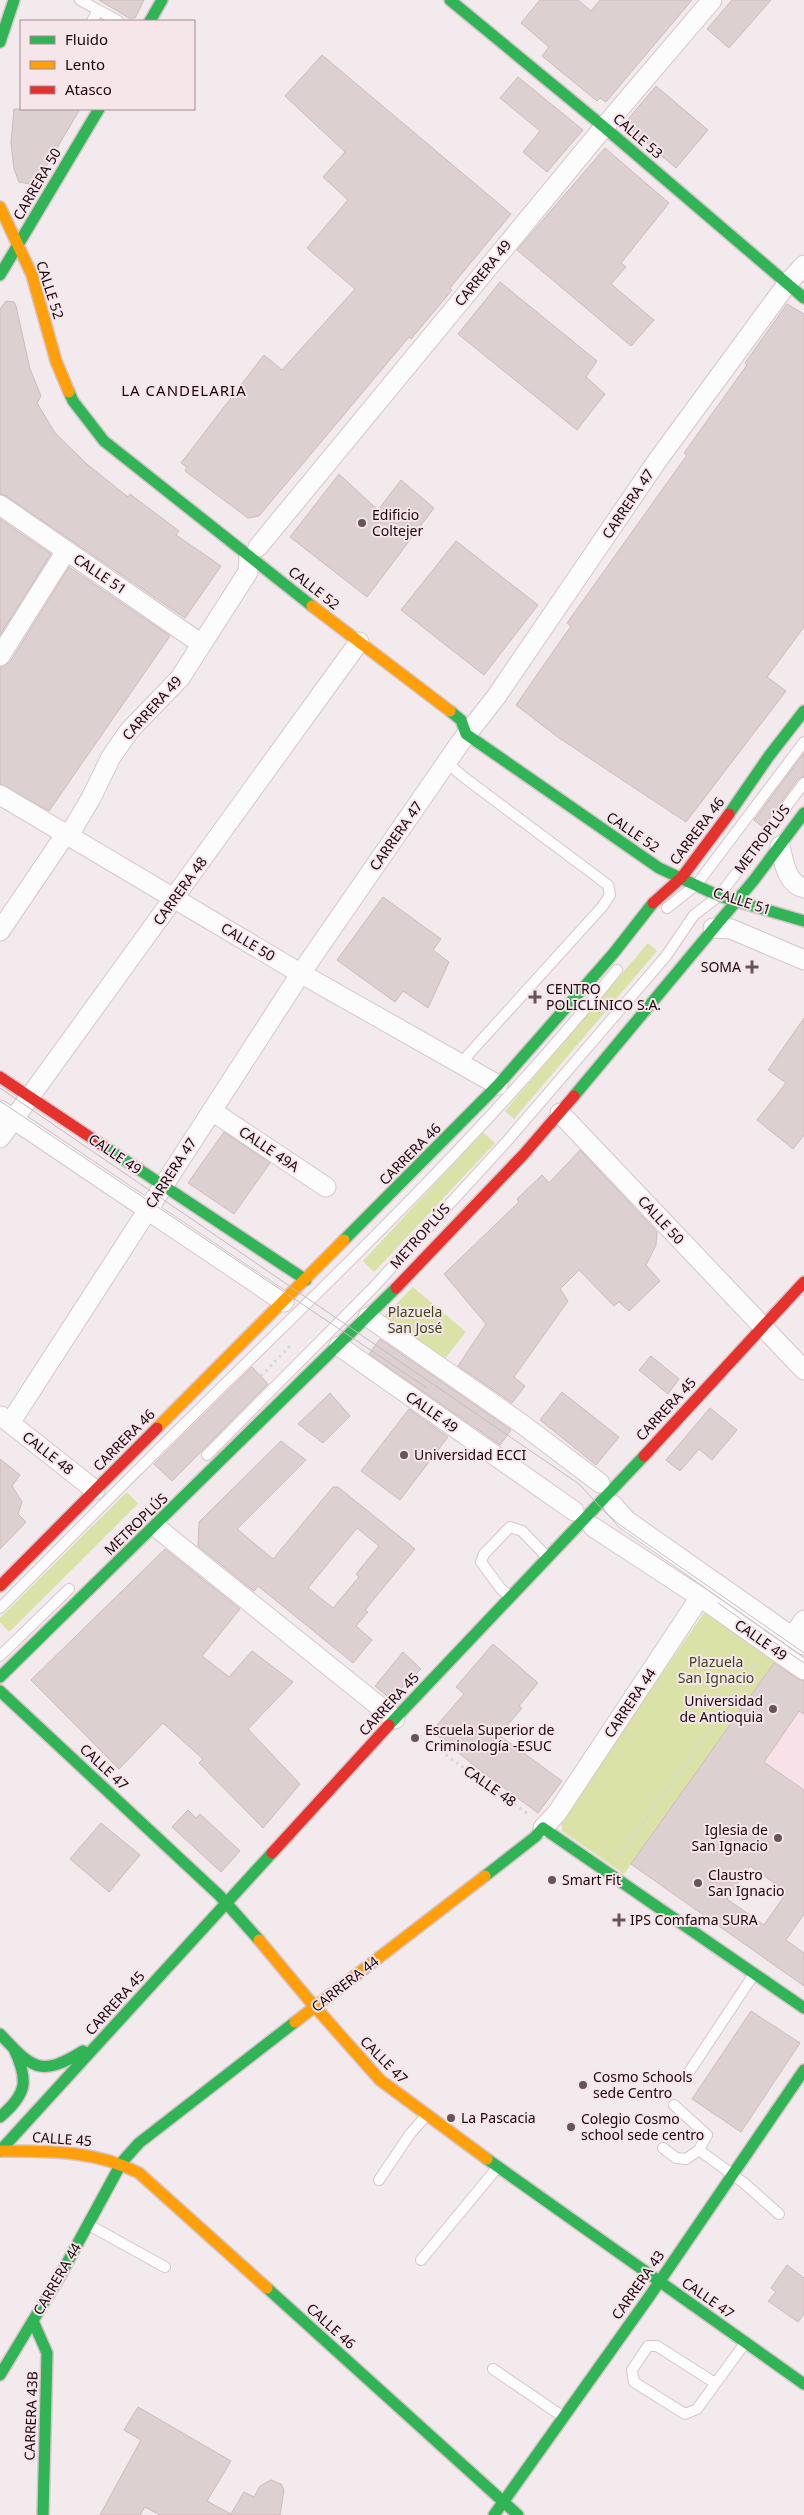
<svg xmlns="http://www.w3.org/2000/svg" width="804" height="2515" viewBox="0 0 804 2515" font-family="'Noto Sans',sans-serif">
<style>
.built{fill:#f8e1e8}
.green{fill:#dbe2a7}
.building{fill:#ddd0d1;stroke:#cdbbbc;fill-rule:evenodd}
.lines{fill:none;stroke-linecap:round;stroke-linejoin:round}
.lane-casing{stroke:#d7c5cb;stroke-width:12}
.street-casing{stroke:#d7c5cb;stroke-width:21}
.fast-casing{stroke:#d7c5cb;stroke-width:14}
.slow-casing{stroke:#d7c5cb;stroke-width:14}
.jam-casing{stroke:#d7c5cb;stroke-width:14}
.path{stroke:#d8d6d6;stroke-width:3;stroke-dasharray:2.5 4;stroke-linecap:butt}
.lane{stroke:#fdfcfc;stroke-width:10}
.street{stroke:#fdfcfc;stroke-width:19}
.fast{stroke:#30b455;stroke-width:11}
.slow{stroke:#ff9f0a;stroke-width:11}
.jam{stroke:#e5322d;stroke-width:11}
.tram{stroke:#c1bdbe;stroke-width:1}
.poi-dot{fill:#67545b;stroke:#f6e6ea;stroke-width:2}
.labels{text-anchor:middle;stroke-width:4;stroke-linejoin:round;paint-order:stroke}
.street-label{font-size:14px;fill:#1c040d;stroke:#f6e6ea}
.poi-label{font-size:14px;fill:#1c040d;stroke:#f6e6ea;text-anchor:start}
.park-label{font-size:14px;fill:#3e4619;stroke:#f6e6ea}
.neighbourhood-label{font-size:15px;letter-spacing:1px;fill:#1c040d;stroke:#f6e6ea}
</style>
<rect width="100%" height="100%" fill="#f2eaec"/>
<path class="built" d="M 779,1657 L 804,1675 L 804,1803 L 717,1743 Z"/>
<path class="green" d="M 648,943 L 657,951 L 514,1119 L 505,1111 Z
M 483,1132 L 495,1143 L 374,1272 L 363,1261 Z
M 413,1287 L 466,1332 L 439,1366 L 377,1323 Z
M 127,1492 L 138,1504 L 9,1632 L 0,1622 L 0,1618 Z
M 704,1613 L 708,1613 L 779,1657 L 624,1874 L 562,1831 L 561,1819 Z"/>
<path class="building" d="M 99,0 L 144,0 L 135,18 L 129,18 Z
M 540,0 L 578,0 L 591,11 L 600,0 L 692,0 L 606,102 L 600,98 L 597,101 L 542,56 L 549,47 L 521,23 Z
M 732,0 L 771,0 L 729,48 L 707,29 Z
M 322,55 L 511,214 L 450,288 L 452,290 L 411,339 L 409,337 L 259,516 L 248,518 L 185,471 L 187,467 L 181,463 L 264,355 L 282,370 L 355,289 L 307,248 L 348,200 L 323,177 L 345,152 L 285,96 Z
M 518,77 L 583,130 L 547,172 L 523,152 L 540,131 L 500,98 Z
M 656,86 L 708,130 L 676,168 L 624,124 Z
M 14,109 L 80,109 L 38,180 L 30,184 L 19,182 L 14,169 L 11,143 Z
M 605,148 L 669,203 L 621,263 L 626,267 L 611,284 L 654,320 L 631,346 L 517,250 Z
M 500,282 L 597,361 L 586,377 L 605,394 L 577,430 L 458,334 Z
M 6,301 L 14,302 L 16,306 L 30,369 L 41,396 L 37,403 L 55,433 L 88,465 L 128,497 L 130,494 L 179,531 L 176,535 L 221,566 L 185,618 L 6,496 L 0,494 L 0,309 Z
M 787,304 L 804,314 L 804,627 L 767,677 L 786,691 L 686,822 L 559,738 L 516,705 L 571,626 L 567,623 L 687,455 L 684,453 L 747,365 L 745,363 Z
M 339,474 L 378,510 L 401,480 L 434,508 L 367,597 L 290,537 Z
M 0,519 L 51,554 L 0,635 Z
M 456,541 L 538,605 L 484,675 L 401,610 Z
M 69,567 L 170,636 L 49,811 L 0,784 L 0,667 L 10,662 Z
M 804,753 L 804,776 L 798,779 L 763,827 L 754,820 Z
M 383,897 L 441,939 L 433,950 L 449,962 L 428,1008 L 403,991 L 395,1002 L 337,960 Z
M 804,1018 L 804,1135 L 793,1149 L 757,1120 L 786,1083 L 768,1070 Z
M 224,1132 L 270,1163 L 234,1214 L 188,1183 Z
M 580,1150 L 657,1232 L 656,1245 L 646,1265 L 660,1281 L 629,1311 L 619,1302 L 614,1306 L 579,1270 L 560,1289 L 568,1301 L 514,1377 L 525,1386 L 512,1403 L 458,1366 L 486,1324 L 444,1274 L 519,1202 L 517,1199 L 542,1175 L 549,1183 Z
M 380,1339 L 511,1430 L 500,1445 L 369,1354 Z
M 651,1356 L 679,1379 L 668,1394 L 639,1370 Z
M 252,1367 L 268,1384 L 172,1481 L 154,1464 Z
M 562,1392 L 619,1437 L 596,1465 L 540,1420 Z
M 330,1393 L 350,1416 L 323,1443 L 298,1424 Z
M 710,1408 L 737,1430 L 712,1460 L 699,1449 L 680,1471 L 666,1460 Z
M 409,1409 L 448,1437 L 400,1500 L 361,1471 Z
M 281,1441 L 306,1460 L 237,1529 L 273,1559 L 333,1487 L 338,1487 L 415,1549 L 365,1610 L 368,1612 L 356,1626 L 372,1640 L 353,1663 L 258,1586 L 254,1591 L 198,1546 L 199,1522 ZM 357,1528 L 379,1546 L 356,1574 L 359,1577 L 333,1608 L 308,1588 Z
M 0,1459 L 20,1475 L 12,1486 L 22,1502 L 18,1514 L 26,1522 L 0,1549 Z
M 165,1549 L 240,1609 L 202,1656 L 229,1677 L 252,1651 L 293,1682 L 248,1729 L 300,1784 L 263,1828 L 199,1763 L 203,1759 L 163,1723 L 119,1769 L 31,1680 Z
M 493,1644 L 538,1683 L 519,1706 L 522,1708 L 499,1735 L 562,1781 L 538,1813 L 477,1768 L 432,1731 L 464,1694 L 456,1687 Z
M 403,1652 L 421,1669 L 391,1699 L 375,1686 Z
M 774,1663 L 798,1679 L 804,1681 L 804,1714 L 799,1711 L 764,1762 L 804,1790 L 804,1914 L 786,1940 L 804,1953 L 804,1986 L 631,1864 ZM 750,1866 L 787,1892 L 764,1925 L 727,1899 Z
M 188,1810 L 196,1818 L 200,1814 L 240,1851 L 221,1872 L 172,1827 Z
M 101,1823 L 140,1855 L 109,1892 L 70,1859 Z
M 751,2011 L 800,2043 L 741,2132 L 692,2099 Z
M 787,2265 L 804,2278 L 804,2314 L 798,2322 L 768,2301 L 776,2292 L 771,2288 Z
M 138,2407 L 231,2461 L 207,2501 L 231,2514 L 244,2492 L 254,2497 L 260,2486 L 271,2480 L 281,2484 L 284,2490 L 280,2515 L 160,2515 L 145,2507 L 140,2515 L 100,2515 L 141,2440 L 124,2430 Z"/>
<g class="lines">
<g class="lane-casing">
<path id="lane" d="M 80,0 L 98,10
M 92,21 L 98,10 L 118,21
M 448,763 L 461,775 L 608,885 L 610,895 L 602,907 L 468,1055 L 462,1065
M 667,908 L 697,884 L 804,742
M 207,1455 L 371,1290 L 508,1140 L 666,956 L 694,915 L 719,896 L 804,783
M 510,1596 L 501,1589 L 481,1562 L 484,1554 L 510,1527 L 522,1531 L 547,1557
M 0,1608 C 77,1531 153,1454 231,1378 C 365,1247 499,1116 617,970
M 0,1656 L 69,1589
M 687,2075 L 754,1974
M 674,2105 L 707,2135 L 699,2150
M 663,2148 L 676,2158 L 686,2159 L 699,2150 L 744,2183 L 779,2214
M 379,2180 L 410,2134 L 425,2117
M 89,2225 L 165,2267
M 421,2260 L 497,2168
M 493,2369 L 562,2416
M 715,2383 L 657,2346 L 648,2346 L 632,2370 L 634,2382 L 685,2414 L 697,2409 L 745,2343"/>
</g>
<g class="street-casing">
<path id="street" d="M 0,505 L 200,643
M 258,547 L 604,127 L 712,0
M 0,656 L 66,551
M 0,795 L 293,969 L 498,1085
M 780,846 C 784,861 786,884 804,888
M 713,928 L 731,929 L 804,960
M 0,931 L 65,835 L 74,827 L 91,798 L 111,757 L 129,731 L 180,678 L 248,572 L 249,557
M 0,1110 L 142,1206
M 212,1111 L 326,1187
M 560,1113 L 804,1370
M 0,1138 L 359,642
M 152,1213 L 284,1302
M 368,1317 L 522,1424 L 600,1483
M 339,1346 L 574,1511
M 1,1416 L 95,1490
M 10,1423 L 301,973 L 460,743 L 496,697 L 657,461 L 787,284 L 804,265
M 613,1505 L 626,1520 L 804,1645
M 593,1527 L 700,1597 L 804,1670
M 161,1531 L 395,1719
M 792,1637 L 804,1620
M 543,1828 L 557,1813 L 700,1597"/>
</g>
<g class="fast-casing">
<path id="fast" d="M 450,0 L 604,127 L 804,298
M 150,21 L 162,0
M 0,42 L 14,0
M 0,275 L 99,109
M 69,392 L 73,401 L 104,441 L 312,606
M 450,711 L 461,720 L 466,734 L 659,868 L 719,896 L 804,921
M 729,814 L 769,756 L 804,711
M 574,1096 L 754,880 L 804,813
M 102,1145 L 306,1280
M 344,1240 L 498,1085 L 613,954 L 653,903
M 0,1677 L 396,1288
M 0,1691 L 220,1896 L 259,1940
M 389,1725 L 644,1456
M 485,1876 L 535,1837 L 543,1828 L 804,2008
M 0,2034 C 32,2068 40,2078 83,2051
M 0,2117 C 27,2094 29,2081 14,2049
M 0,2151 L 272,1853
M 487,2159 L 804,2384
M 267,2288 L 518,2515
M 33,2321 L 47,2353 L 43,2515
M 0,2375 L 60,2276 L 122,2162 L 139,2143 L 295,2022
M 494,2515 L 649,2297 L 804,2070"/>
</g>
<g class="slow-casing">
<path id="slow" d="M 0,207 L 32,275 L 56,361 L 69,392
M 312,606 L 450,711
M 157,1428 L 344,1240
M 259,1940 L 309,2000 L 380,2080 L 487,2159
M 295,2022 L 485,1876
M 0,2151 C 49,2151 95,2150 139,2173 L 267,2288"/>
</g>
<g class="jam-casing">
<path id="jam" d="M 653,903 L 682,877 L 729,814
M 0,1077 L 102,1145
M 396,1288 L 524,1154 L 574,1096
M 644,1456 L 804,1282
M 0,1586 L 157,1428
M 272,1853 L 389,1725"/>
</g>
<path class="path" d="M 261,1376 L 292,1344
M 414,1732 L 528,1814
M 620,1856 L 759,1659"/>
<use href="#lane" class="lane"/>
<use href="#street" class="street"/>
<use href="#fast" class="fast"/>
<use href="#slow" class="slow"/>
<use href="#jam" class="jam"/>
<path class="tram" d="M 0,1088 L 579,1484 L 606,1513 L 620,1525 L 804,1653
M 0,1101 L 427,1388
M 718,1603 L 804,1663"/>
</g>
<g class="poi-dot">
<circle cx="362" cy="523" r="5"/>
<path d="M749.5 959.5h5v5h5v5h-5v5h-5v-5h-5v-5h5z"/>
<path d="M532.5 989.5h5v5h5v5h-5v5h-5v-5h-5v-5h5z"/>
<circle cx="404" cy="1455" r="5"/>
<circle cx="773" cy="1709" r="5"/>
<circle cx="415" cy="1738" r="5"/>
<circle cx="778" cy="1838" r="5"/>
<circle cx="552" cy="1880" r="5"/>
<circle cx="698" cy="1883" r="5"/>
<path d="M616.5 1912.5h5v5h5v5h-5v5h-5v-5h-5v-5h5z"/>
<circle cx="583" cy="2085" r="5"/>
<circle cx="451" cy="2118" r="5"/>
<circle cx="571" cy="2127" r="5"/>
</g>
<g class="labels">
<g class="street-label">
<text transform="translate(638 136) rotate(41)" y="5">CALLE 53</text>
<text transform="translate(37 184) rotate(-60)" y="5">CARRERA 50</text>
<text transform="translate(483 273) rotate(-51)" y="5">CARRERA 49</text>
<text transform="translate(50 290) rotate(72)" y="5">CALLE 52</text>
<text transform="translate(628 504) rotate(-56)" y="5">CARRERA 47</text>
<text transform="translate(100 574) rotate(34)" y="5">CALLE 51</text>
<text transform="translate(314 588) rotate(38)" y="5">CALLE 52</text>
<text transform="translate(152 708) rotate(-48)" y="5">CARRERA 49</text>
<text transform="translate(697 831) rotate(-53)" y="5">CARRERA 46</text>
<text transform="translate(633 832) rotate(34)" y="5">CALLE 52</text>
<text transform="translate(396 836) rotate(-55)" y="5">CARRERA 47</text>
<text transform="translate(762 839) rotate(-53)" y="5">METROPLÚS</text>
<text transform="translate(180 891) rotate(-54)" y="5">CARRERA 48</text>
<text transform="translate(742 901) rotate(18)" y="5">CALLE 51</text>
<text transform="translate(248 942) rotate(31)" y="5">CALLE 50</text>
<text transform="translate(269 1149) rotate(34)" y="5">CALLE 49A</text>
<text transform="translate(115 1154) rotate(34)" y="5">CALLE 49</text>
<text transform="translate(410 1154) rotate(-45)" y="5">CARRERA 46</text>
<text transform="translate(171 1173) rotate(-57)" y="5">CARRERA 47</text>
<text transform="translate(661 1220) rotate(47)" y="5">CALLE 50</text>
<text transform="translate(420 1236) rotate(-48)" y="5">METROPLÚS</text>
<text transform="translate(666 1409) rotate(-47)" y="5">CARRERA 45</text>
<text transform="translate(432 1412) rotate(35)" y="5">CALLE 49</text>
<text transform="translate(124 1440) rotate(-45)" y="5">CARRERA 46</text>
<text transform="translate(48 1453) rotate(38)" y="5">CALLE 48</text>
<text transform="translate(136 1524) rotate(-44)" y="5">METROPLÚS</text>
<text transform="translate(761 1640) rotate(35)" y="5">CALLE 49</text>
<text transform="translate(630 1703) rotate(-56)" y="5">CARRERA 44</text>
<text transform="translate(389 1704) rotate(-47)" y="5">CARRERA 45</text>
<text transform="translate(104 1767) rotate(43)" y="5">CALLE 47</text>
<text transform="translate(490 1786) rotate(35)" y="5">CALLE 48</text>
<text transform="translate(345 1984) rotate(-38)" y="5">CARRERA 44</text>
<text transform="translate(115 2003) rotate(-48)" y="5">CARRERA 45</text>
<text transform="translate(384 2060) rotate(45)" y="5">CALLE 47</text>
<text transform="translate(62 2139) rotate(4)" y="5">CALLE 45</text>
<text transform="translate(57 2279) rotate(-60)" y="5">CARRERA 44</text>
<text transform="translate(638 2285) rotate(-55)" y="5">CARRERA 43</text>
<text transform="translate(708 2298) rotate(35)" y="5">CALLE 47</text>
<text transform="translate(331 2326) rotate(42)" y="5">CALLE 46</text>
<text transform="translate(31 2416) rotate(-88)" y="5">CARRERA 43B</text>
</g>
<g class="poi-label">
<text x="372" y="520">Edificio<tspan x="372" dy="16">Coltejer</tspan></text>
<text x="741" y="972" text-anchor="end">SOMA</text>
<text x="546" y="994">CENTRO<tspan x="546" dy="16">POLICLÍNICO S.A.</tspan></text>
<text x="414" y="1460">Universidad ECCI</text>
<text x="763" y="1706" text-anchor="end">Universidad<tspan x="763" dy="16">de Antioquia</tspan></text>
<text x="425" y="1735">Escuela Superior de<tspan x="425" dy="16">Criminología -ESUC</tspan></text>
<text x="768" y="1835" text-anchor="end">Iglesia de<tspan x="768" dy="16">San Ignacio</tspan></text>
<text x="708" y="1880">Claustro<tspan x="708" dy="16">San Ignacio</tspan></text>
<text x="562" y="1885">Smart Fit</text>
<text x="630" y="1925">IPS Comfama SURA</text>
<text x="593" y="2082">Cosmo Schools<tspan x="593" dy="16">sede Centro</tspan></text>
<text x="461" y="2123">La Pascacia</text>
<text x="581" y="2124">Colegio Cosmo<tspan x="581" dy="16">school sede centro</tspan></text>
</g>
<g class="park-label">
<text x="415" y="1317">Plazuela<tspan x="415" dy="16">San José</tspan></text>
<text x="716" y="1667">Plazuela<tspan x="716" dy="16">San Ignacio</tspan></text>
</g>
<g class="neighbourhood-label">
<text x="184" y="396">LA CANDELARIA</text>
</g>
</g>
<rect x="20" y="20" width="175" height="90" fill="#f6e6ea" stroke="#9f8c92"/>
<rect x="30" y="36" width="25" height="8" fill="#30b455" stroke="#9f8c92"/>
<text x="65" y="45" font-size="15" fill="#1c040d">Fluido</text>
<rect x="30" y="61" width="25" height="8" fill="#ff9f0a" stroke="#9f8c92"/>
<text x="65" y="70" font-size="15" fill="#1c040d">Lento</text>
<rect x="30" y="86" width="25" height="8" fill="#e5322d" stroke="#9f8c92"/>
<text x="65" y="95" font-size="15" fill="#1c040d">Atasco</text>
</svg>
